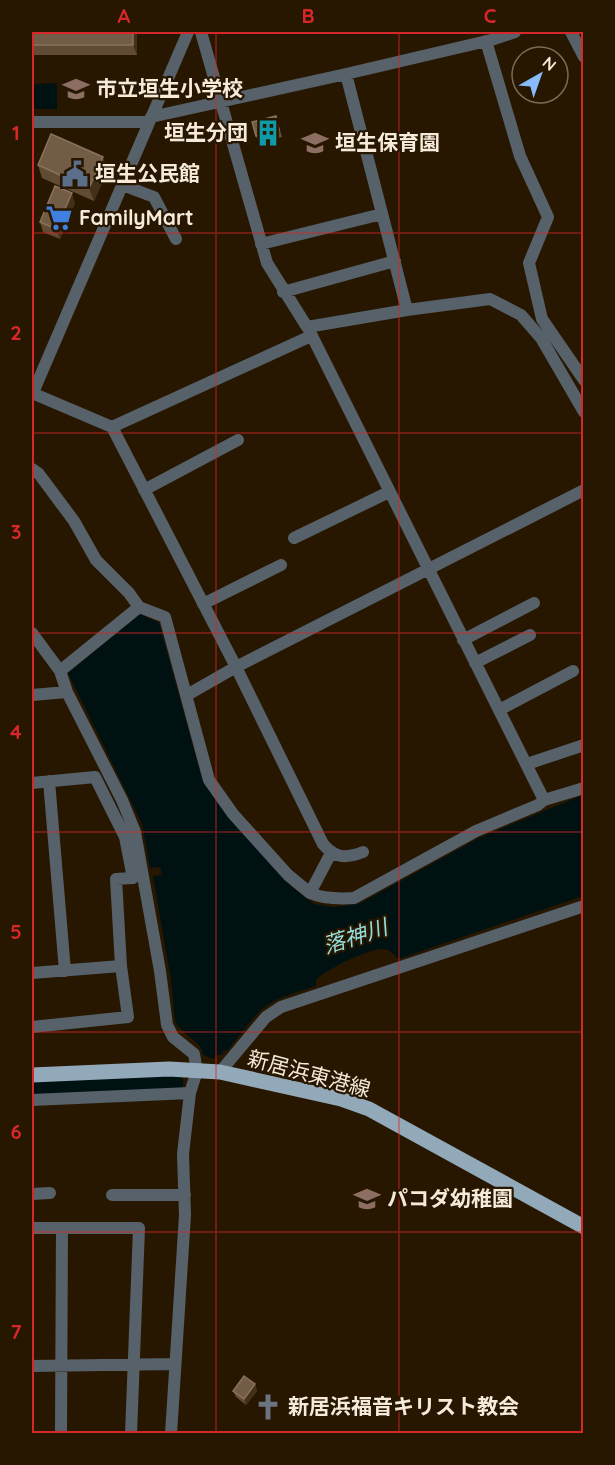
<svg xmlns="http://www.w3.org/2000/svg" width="615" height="1465" viewBox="0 0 615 1465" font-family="Quicksand,'Noto Sans JP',sans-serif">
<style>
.water{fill:#001112}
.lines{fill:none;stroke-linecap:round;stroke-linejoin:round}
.river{stroke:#001112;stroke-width:21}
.minor{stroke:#566169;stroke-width:12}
.major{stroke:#92a9ba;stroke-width:15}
.wall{fill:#624b34}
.shaded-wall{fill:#442f18}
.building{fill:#725c46;stroke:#87725d;stroke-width:1.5}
.grid{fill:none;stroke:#d62828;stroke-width:1.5;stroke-opacity:0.55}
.labels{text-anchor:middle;stroke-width:4.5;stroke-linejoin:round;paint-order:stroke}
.poi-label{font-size:21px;font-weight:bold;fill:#f6eada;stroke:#281700;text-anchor:start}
.street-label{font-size:21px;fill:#f6eada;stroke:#281700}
.water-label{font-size:22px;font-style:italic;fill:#94dddd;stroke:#281700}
.neatline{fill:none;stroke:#d62828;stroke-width:2}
.grid-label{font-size:20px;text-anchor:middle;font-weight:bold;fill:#d62828}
</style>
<rect width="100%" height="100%" fill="#281700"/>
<path class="water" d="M 57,83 L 57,109 L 32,109 L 32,84 Z
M 140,614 L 159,623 L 202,779 L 230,819 L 292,887 L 314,904 L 332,907 L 359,904 L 479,838 L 583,795 L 583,896 L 398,959 C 394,954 390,949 383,949 C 371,947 323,971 316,980 L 316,986 C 298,992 276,997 261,1010 C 249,1022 238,1037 228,1050 L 223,1051 L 223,1054 L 215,1056 L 214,1059 L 203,1055 C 202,1040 181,1035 175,1021 L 171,980 L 153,876 L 162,875 L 160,867 L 150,868 L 142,824 L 68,673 Z"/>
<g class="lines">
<path class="river" d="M 32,1088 L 173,1083"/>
<path class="minor" d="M 201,32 L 267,263 L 307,327 L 407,310 L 490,299 L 521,315 L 541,338 L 584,412
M 571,32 L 584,57
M 486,41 L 520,156 L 548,217 L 529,263 L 542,319 L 584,380
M 346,74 L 407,310
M 151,117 L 346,74 L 491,40 L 515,32
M 32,122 L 148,122
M 122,185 L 154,197 L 176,239
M 261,244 L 382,214
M 283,292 L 395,261
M 308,328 L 544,800 L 584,788
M 311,336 L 112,427 L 236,667 L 323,844 C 335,858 345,859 363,852
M 32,393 L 112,427
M 32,395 L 188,32
M 32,469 L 39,474 L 74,521 L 96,560 L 129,593 L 139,607
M 144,490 L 238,440
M 294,538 L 389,492
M 203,604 L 281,565
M 32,633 L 60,671 L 67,692 L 122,800 L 135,832 L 160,971 L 167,1025 L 173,1037 L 194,1054 L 197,1071 L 190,1093 L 183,1154 L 185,1215 L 171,1434
M 463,640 L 534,603
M 475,663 L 530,635
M 60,671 L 139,607 L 165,617 L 209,780 L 233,814 L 288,875 L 310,893 L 331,853
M 32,695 L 67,692
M 187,695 L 236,667 L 584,490
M 499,710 L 573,671
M 527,764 L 584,745
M 49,781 L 65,971
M 32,783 L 95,777 L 125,837 L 133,878 L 116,879 L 121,966 L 128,1017 L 32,1027
M 310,893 C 324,899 339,899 354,898 L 476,831 L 538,805 L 544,800
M 32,973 L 121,966
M 220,1072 L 266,1017 L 281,1007 L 584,906
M 32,1100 L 190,1093
M 32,1194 L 50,1193
M 112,1195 L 185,1195
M 32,1228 L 139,1228 L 131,1434
M 32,1366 L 175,1364
M 61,1434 L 62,1228"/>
<path class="major" d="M 32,1075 L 169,1069 L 220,1072 L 341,1099 L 369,1109 L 584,1227"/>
</g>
<path class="wall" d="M 32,32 L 136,32 L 137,55 L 32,55 Z
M 140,32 L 176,32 L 176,33 L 141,34 Z
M 278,123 L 282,137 L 258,142 L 256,136 Z
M 38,165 L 108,170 L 94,201 L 42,178 Z
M 75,203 L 60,239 L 43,232 L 40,222 Z
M 255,1384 L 257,1391 L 246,1405 L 236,1397 L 233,1391 Z"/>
<path class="shaded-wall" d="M 133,32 L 136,32 L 137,34 L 137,55 L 133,45 Z
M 103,157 L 108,170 L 94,201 L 89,188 Z
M 72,193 L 75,203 L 60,239 L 56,229 Z
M 255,1384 L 257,1391 L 246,1405 L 244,1399 Z"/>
<path class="building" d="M 32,32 L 133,32 L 133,45 L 32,45 Z
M 276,116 L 279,130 L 256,136 L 252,122 Z
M 51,134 L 103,157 L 89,188 L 38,165 Z
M 55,186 L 72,193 L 56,229 L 40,222 Z
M 244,1376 L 255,1384 L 244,1399 L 233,1391 Z"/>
<path class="grid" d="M 216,32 L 216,1434M 399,32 L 399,1434M 32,233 L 584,233M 32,433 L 584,433M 32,633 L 584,633M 32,832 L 584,832M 32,1032 L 584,1032M 32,1232 L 584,1232"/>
<defs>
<g id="school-bare" transform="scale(2.07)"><path d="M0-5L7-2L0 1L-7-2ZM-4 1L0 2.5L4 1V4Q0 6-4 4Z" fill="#8d6e63" stroke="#281700" stroke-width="2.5" paint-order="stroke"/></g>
<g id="building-bare" transform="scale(2.07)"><path d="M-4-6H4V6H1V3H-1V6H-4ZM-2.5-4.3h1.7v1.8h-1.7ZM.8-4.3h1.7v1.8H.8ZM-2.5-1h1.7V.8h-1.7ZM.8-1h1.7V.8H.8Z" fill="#0f9aa8" stroke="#281700" stroke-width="2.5" paint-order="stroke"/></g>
<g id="civic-bare" transform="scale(2.07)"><path d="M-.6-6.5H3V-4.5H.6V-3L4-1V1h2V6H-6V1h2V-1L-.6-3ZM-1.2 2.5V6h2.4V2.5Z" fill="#5c6f8a" stroke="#281700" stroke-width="2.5" paint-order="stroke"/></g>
<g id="supermarket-bare" transform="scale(2.07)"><path d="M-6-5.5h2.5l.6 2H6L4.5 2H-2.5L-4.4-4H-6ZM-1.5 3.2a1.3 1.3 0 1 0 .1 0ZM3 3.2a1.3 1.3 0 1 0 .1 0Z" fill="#3f7fe0" stroke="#281700" stroke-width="2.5" paint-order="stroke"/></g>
<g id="church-bare" transform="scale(2.07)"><path d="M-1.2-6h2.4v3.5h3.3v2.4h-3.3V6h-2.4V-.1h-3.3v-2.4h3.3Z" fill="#6b7280" stroke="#281700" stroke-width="2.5" paint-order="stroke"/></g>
</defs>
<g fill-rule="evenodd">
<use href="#school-bare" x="76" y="89"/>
<use href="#building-bare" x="268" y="133"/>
<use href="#school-bare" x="315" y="143"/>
<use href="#civic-bare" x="75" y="174"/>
<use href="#supermarket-bare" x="59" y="218"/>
<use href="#school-bare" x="367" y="1199"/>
<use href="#church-bare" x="268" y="1407"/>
</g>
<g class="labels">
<g class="poi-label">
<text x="96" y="96">市立垣生小学校</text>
<text x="248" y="140" text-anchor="end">垣生分団</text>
<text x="335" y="150">垣生保育園</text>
<text x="95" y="181">垣生公民館</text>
<text x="79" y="225">FamilyMart</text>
<text x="387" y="1206">パコダ幼稚園</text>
<text x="288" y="1414">新居浜福音キリスト教会</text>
</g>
<g class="street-label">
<text transform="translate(309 1074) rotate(15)" y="7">新居浜東港線</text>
</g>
<g class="water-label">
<text transform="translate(355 936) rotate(-18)" y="8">落神川</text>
</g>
</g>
<rect width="615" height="1465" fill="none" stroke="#281700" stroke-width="66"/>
<g transform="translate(540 75) rotate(40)"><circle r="28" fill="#281700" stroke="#7a6b57" stroke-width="1.5"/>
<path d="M0-4.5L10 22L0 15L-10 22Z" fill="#88bbfc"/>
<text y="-9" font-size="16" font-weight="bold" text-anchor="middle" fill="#f6eada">N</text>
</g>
<rect x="33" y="33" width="549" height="1399" class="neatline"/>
<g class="grid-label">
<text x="124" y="23">A</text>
<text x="308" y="23">B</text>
<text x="490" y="23">C</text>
<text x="16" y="140">1</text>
<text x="16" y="340">2</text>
<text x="16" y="539">3</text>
<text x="16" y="739">4</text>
<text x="16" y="939">5</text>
<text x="16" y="1139">6</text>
<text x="16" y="1339">7</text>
</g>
</svg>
